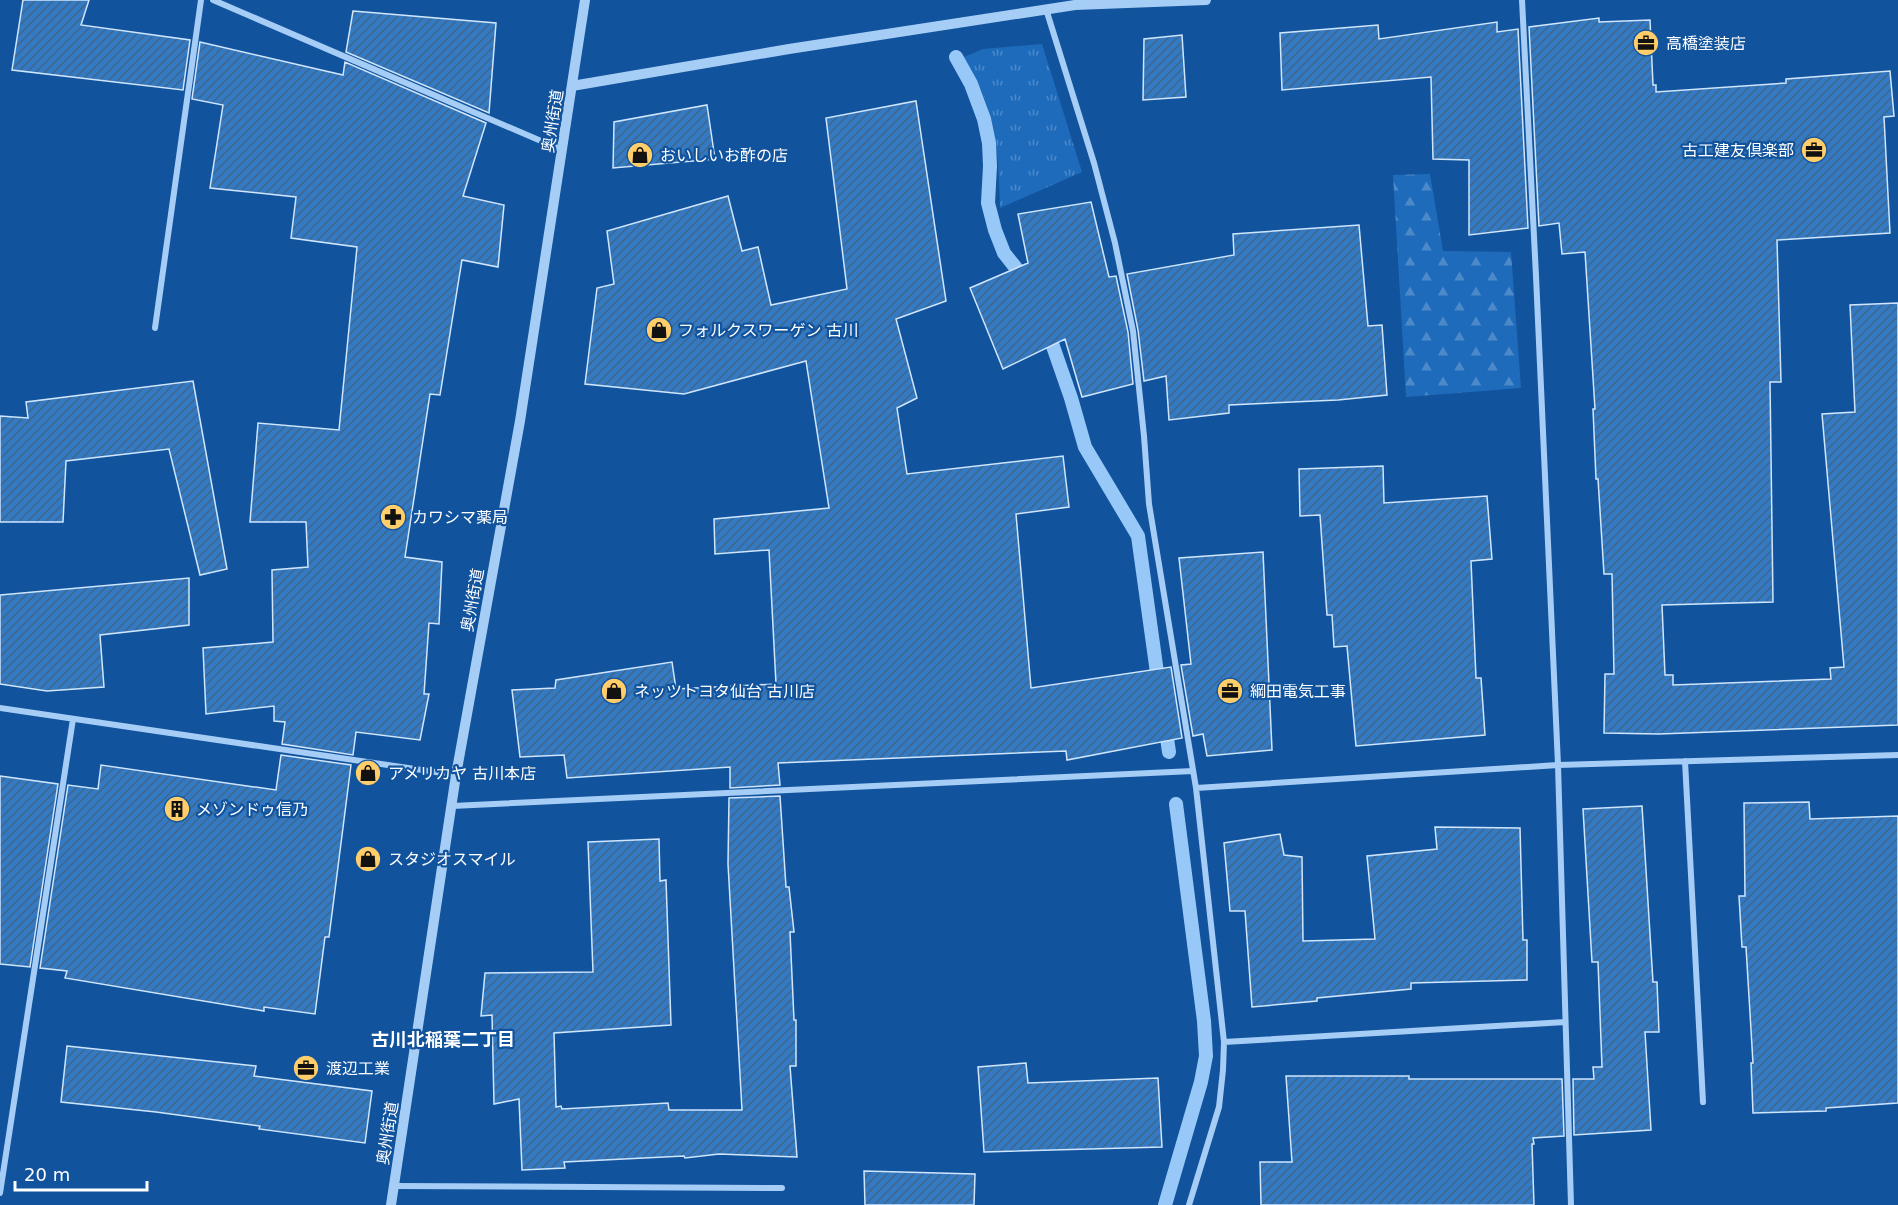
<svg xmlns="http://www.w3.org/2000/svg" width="1898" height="1205" viewBox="0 0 1898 1205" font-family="'DejaVu Sans','Noto Sans JP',sans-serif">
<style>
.grass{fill:url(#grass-tufts)}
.forest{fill:url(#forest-firs)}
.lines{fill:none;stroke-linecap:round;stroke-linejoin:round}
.stream{stroke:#98c8f8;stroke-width:14}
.building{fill:url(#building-hatch);stroke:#cfe6fe;stroke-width:1.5}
.minor{stroke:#a6cdf5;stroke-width:6}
.tertiary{stroke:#a6cdf5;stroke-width:10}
.labels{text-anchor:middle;stroke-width:4.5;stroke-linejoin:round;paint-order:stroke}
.poi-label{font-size:16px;fill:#fff;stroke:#11539d;text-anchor:start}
.street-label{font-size:16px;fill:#fff;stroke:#11539d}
.neighbourhood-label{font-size:18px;font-weight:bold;fill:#fff;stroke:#11539d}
</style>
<defs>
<pattern id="grass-tufts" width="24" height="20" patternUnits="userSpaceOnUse" patternTransform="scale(1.5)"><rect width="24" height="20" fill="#1f6bbb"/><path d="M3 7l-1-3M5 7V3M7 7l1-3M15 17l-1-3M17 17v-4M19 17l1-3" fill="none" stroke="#4c89c9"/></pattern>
<pattern id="forest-firs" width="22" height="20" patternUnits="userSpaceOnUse" patternTransform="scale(1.5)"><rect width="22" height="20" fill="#1f6bbb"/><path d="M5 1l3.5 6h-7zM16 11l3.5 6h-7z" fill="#4c89c9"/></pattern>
<pattern id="building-hatch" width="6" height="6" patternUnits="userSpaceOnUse" patternTransform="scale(1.5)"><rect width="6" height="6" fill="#347ac3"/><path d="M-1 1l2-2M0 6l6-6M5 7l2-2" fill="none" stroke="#3f658d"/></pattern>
</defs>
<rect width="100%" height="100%" fill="#11539d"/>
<path class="grass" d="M 1042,44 L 1082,172 L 1000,208 C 999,172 998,137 986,103 C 981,87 972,72 964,57 L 983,49 Z"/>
<path class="forest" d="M 1430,174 L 1443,251 L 1511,252 L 1521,388 L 1406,397 L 1393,175 Z"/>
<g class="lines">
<path class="stream" d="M 956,57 L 971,84 L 984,119 L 989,143 L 990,166 L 988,203 L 995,230 L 1004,253 L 1027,282
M 1047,329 L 1071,398 L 1085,447 L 1138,536 L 1159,687
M 1165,724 L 1169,752
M 1165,1205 L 1201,1082 L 1206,1056 L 1204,1021 L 1176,804"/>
</g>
<path class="building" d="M 23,0 L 89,0 L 81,25 L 190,40 L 183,90 L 12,70 Z
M 353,11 L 496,23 L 489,113 L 346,52 Z
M 1599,18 L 1599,22 L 1650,20 L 1653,85 L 1656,85 L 1656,92 L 1786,83 L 1786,79 L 1890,71 L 1894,116 L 1884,117 L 1890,233 L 1777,240 L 1781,382 L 1770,382 L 1773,602 L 1662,605 L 1665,675 L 1673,675 L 1673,685 L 1831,679 L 1830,668 L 1844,667 L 1822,414 L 1855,412 L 1850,305 L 1898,303 L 1898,725 L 1659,734 L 1604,733 L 1605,674 L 1614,674 L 1612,574 L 1604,574 L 1598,479 L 1596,479 L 1593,409 L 1595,409 L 1585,252 L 1562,254 L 1559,223 L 1539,226 L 1529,27 Z
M 1497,22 L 1497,32 L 1518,29 L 1528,228 L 1469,235 L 1469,160 L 1433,159 L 1431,77 L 1282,90 L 1280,33 L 1378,25 L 1379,39 Z
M 1182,35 L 1186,97 L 1143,100 L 1144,39 Z
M 200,42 L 343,75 L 345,62 L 486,123 L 463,196 L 504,205 L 498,267 L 462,260 L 440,395 L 430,394 L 405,557 L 442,562 L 439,624 L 429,623 L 424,694 L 429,694 L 420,740 L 356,732 L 353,755 L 282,744 L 285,722 L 274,721 L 274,706 L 206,714 L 203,648 L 273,642 L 272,570 L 308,567 L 306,522 L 250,522 L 258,423 L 339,430 L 357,247 L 291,238 L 296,197 L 210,188 L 223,105 L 192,99 Z
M 916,101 L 946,301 L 896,319 L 917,398 L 897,408 L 907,474 L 1063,456 L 1069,507 L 1016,514 L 1031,688 L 1171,667 L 1182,738 L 1067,760 L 1066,751 L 778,763 L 780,785 L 730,788 L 730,767 L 567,778 L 564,755 L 520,757 L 512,690 L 555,688 L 556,680 L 672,662 L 676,689 L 776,684 L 769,550 L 715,554 L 714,519 L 829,508 L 806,361 L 684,394 L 585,384 L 597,288 L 614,284 L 607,231 L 728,196 L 742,251 L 758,247 L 771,305 L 847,289 L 826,118 Z
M 707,105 L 715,159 L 613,168 L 614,122 Z
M 1091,202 L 1109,277 L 1116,276 L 1128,332 L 1133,384 L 1082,397 L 1065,339 L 1003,369 L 970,288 L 1028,263 L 1018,214 Z
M 1359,225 L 1368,326 L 1382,325 L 1387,395 L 1338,400 L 1229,405 L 1229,413 L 1169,420 L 1166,376 L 1144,381 L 1138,330 L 1127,274 L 1234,255 L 1233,234 Z
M 193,381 L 227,569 L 200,575 L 169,449 L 66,461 L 63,522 L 0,522 L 0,416 L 28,418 L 26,402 Z
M 1383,466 L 1384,503 L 1487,496 L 1492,559 L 1471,561 L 1476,678 L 1481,678 L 1485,735 L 1356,746 L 1347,646 L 1334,647 L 1332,615 L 1327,615 L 1320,515 L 1300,516 L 1299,469 Z
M 1263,552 L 1272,750 L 1207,756 L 1203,734 L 1193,736 L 1181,665 L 1191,664 L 1179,558 Z
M 189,578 L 189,625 L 100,635 L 104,687 L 47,691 L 0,684 L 0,595 Z
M 281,755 L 351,765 L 329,937 L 325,937 L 315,1014 L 264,1007 L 264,1011 L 65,978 L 67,971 L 40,968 L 68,785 L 98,789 L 101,765 L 276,790 Z
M 0,776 L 58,784 L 30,967 L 0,964 Z
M 780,796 L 786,887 L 789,887 L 794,932 L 790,932 L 794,1020 L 796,1020 L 796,1066 L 790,1066 L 797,1157 L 719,1154 L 685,1158 L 684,1156 L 564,1162 L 565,1168 L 522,1170 L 519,1099 L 494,1104 L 492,1015 L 481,1016 L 485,973 L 593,972 L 588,842 L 659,839 L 660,881 L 666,880 L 671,1025 L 554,1033 L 556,1107 L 561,1106 L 562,1109 L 668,1103 L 669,1110 L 742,1110 L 728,864 L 729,798 Z
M 1809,802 L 1810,819 L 1898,816 L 1898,1103 L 1826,1108 L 1826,1111 L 1753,1113 L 1751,1063 L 1753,1063 L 1746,947 L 1742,947 L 1739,896 L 1745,896 L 1744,803 Z
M 1642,806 L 1653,982 L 1657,982 L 1659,1032 L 1645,1032 L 1651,1130 L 1574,1135 L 1573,1079 L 1594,1079 L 1593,1067 L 1602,1067 L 1598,962 L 1592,962 L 1583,809 Z
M 1435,827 L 1520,828 L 1523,940 L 1527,940 L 1527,980 L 1411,983 L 1411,989 L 1317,998 L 1317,1001 L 1252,1007 L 1245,911 L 1230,911 L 1224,843 L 1280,834 L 1284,855 L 1302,857 L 1303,941 L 1375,939 L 1367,856 L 1437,849 Z
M 67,1046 L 256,1066 L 254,1076 L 372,1091 L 365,1143 L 259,1129 L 260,1126 L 156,1112 L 61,1102 Z
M 1026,1063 L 1028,1083 L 1158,1078 L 1162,1147 L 984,1152 L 978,1067 Z
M 1286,1076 L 1409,1076 L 1409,1079 L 1562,1079 L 1564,1136 L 1533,1138 L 1534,1144 L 1532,1144 L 1534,1205 L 1261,1205 L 1260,1162 L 1292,1162 Z
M 864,1171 L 975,1174 L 974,1205 L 865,1205 Z"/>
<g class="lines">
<path class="minor" d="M 213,0 L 562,150
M 1046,9 L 1094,163 L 1115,243 L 1133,331 L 1144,436 L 1149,504 L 1196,788 L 1224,1042 L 1223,1070 L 1219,1107 L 1189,1205
M 155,328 L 201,0
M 0,708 L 456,775
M 1685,761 L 1703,1102
M 1196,788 L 1558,765 L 1536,276 L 1522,0
M 452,806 L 1193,771
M 1224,1042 L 1565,1022
M 394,1186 L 782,1188
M 0,1193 L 73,719
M 1571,1205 L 1558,765 L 1898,755"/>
<path class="tertiary" d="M 572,86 L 789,49 L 1075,5 L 1206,0
M 391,1205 L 456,775 L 520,421 L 585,0"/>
</g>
<defs>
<g id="office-disc" transform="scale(1.35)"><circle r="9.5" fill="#ffce6a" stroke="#11539d"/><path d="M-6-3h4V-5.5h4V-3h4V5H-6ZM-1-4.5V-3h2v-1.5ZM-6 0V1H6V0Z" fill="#111"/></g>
<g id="shop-disc" transform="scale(1.35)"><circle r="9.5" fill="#ffce6a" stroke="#11539d"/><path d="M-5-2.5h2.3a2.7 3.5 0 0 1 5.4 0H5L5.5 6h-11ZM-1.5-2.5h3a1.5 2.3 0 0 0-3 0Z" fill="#111"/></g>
<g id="pharmacy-disc" transform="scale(1.35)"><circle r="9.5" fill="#ffce6a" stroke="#11539d"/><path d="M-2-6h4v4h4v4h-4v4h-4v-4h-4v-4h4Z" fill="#111"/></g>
<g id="building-disc" transform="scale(1.35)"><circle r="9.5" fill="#ffce6a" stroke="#11539d"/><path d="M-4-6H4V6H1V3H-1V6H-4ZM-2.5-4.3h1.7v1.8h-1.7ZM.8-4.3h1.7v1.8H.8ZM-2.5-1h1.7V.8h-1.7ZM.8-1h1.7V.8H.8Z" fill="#111"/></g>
</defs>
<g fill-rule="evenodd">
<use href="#office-disc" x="1646" y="43"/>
<use href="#office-disc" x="1814" y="150"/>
<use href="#shop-disc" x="640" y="155"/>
<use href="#shop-disc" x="659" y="330"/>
<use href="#pharmacy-disc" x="393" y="517"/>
<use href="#shop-disc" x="614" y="691"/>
<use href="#office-disc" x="1230" y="691"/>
<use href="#shop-disc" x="368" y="773"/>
<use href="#building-disc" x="177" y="809"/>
<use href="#shop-disc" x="368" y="859"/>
<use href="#office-disc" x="306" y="1068"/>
</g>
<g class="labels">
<g class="poi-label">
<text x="1666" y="49">高橋塗装店</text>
<text x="1794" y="156" text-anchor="end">古工建友倶楽部</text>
<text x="660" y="161">おいしいお酢の店</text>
<text x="678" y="336">フォルクスワーゲン 古川</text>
<text x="412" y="523">カワシマ薬局</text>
<text x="634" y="697">ネッツトヨタ仙台 古川店</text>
<text x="1250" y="697">綱田電気工事</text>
<text x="388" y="779">アメリカヤ 古川本店</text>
<text x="196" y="815">メゾンドゥ信乃</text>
<text x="388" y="865">スタジオスマイル</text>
<text x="326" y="1074">渡辺工業</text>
</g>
<g class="street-label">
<text transform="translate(552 121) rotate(-81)" y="6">奥州街道</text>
<text transform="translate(472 600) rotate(-80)" y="6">奥州街道</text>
<text transform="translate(387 1133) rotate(-81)" y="6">奥州街道</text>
</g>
<g class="neighbourhood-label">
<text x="443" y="1046">古川北稲葉二丁目</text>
</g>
</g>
<path d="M15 1181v9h132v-9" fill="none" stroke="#ffffff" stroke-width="3"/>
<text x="24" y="1181" font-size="18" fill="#ffffff" stroke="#11539d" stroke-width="4.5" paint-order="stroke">20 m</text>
</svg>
